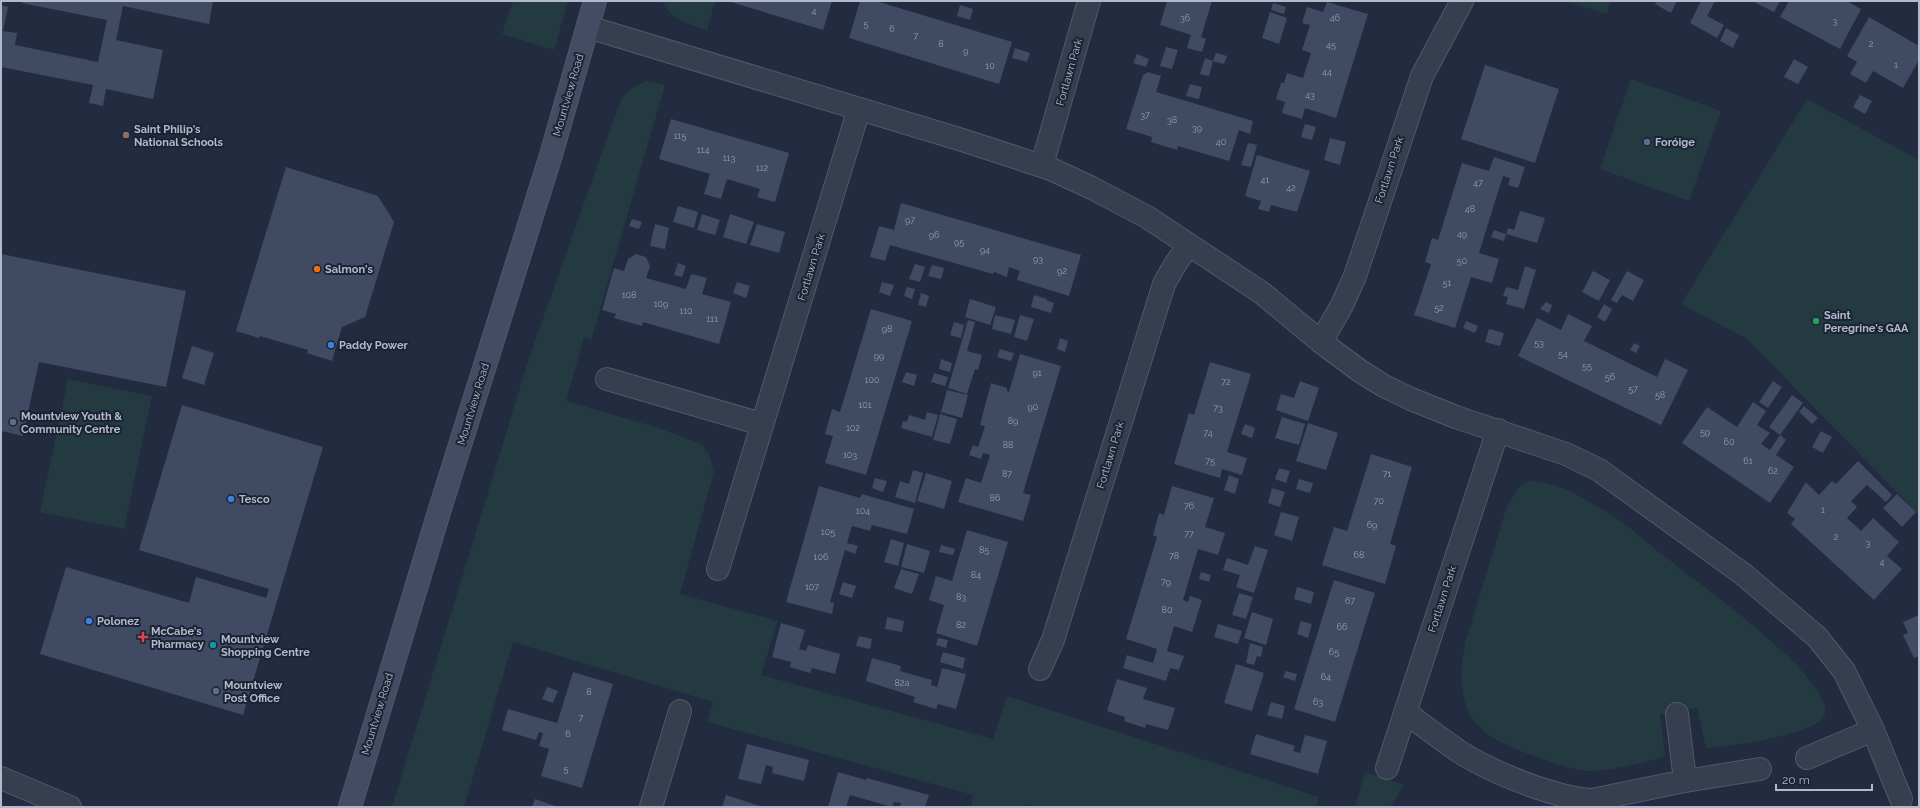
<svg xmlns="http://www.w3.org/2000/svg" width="1920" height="808" viewBox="0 0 1920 808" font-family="Raleway,sans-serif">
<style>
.green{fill:#243a41}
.building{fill:#404a62}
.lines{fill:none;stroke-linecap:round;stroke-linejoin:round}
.street-casing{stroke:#51596b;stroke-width:24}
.secondary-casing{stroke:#51596b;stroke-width:24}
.street{stroke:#363e50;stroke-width:22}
.secondary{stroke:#444c63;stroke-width:22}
.education-dot{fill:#8d6e63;stroke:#1b2335;stroke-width:1.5}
.service-dot{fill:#5c6f8a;stroke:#1b2335;stroke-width:1.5}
.food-dot{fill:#e8710a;stroke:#1b2335;stroke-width:1.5}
.leisure-dot{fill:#2e9e5b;stroke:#1b2335;stroke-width:1.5}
.shop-dot{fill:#3f7fe0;stroke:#1b2335;stroke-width:1.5}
.health-dot{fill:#e0444e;stroke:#1b2335;stroke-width:1.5}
.culture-dot{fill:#0f9aa8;stroke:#1b2335;stroke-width:1.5}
.labels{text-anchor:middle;stroke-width:4;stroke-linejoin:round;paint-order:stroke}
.number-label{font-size:9px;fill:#969db1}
.street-label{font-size:11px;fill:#b2b9cb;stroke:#1b2335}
.poi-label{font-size:11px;font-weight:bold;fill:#b2b9cb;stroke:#1b2335;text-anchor:start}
</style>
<rect width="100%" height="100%" fill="#222b40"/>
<path class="green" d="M 513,1 L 568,1 L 554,50 L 502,34 Z
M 661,1 L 715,1 L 707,30 C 685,23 675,21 661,1 Z
M 1566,1 L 1611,1 L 1607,14 Z
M 1631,79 L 1721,111 L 1689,201 L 1600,169 Z
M 647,81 L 665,85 L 592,337 L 591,340 L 584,337 L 566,401 L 656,427 L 701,444 L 709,454 L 714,472 L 680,594 L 778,621 L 761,675 L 993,739 L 1007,696 L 1319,797 L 1316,807 L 1034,807 L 1025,804 L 1025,807 L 971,807 L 973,795 L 707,722 L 713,702 L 513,642 L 464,807 L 392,807 L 529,358 L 621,99 L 632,88 Z
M 1807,99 L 1919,160 L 1919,515 L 1747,339 L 1681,304 Z
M 68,379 L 152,396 L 124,529 L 40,512 Z
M 1530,481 C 1558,482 1584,498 1607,512 C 1630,526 1650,546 1672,562 C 1700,584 1833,679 1825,714 C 1821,734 1726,747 1706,748 L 1697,708 L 1660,714 L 1665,756 C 1647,762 1607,772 1588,771 C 1567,770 1501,746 1486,733 C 1478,726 1469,717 1466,706 C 1459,685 1461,661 1466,640 L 1507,506 L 1518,488 Z
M 1365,772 L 1404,785 L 1390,807 L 1355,807 Z"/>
<path class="building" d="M 23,1 L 213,1 L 209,24 L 123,6 L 116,40 L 163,50 L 153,99 L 106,89 L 103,106 L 89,103 L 93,85 L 1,67 L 1,5 L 8,7 L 3,31 L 17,33 L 15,45 L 98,62 L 107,20 L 22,3 Z
M 728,1 L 832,1 L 823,30 Z
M 860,1 L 876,1 L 1012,42 L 999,84 L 849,38 Z
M 1167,1 L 1212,1 L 1201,37 L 1206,39 L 1202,52 L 1187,48 L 1191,35 L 1160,25 Z
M 1657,1 L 1677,1 L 1671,13 L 1655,4 Z
M 1701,1 L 1715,1 L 1707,16 L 1724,25 L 1717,38 L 1690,23 Z
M 1752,1 L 1780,1 L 1774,12 Z
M 1789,1 L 1847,1 L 1861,9 L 1840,49 L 1780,17 Z
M 1327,2 L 1368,14 L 1336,118 L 1305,108 L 1302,119 L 1282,113 L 1285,102 L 1276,99 L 1281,83 L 1284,83 L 1287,73 L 1303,78 L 1311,53 L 1302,50 L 1310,25 L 1302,23 L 1307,7 L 1323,12 Z
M 1273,3 L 1286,7 L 1284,14 L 1271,10 Z
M 960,5 L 973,9 L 970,20 L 957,16 Z
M 1270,12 L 1287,18 L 1279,44 L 1262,38 Z
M 1869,17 L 1919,46 L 1919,60 L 1903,88 L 1873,71 L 1866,83 L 1850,74 L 1857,62 L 1847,56 Z
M 1726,28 L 1739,35 L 1733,48 L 1720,41 Z
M 1166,47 L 1178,50 L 1172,69 L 1160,66 Z
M 1015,48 L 1030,53 L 1027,62 L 1012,58 Z
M 1216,53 L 1227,56 L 1224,64 L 1213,61 L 1209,76 L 1200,74 L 1205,58 L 1213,61 Z
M 1137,54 L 1149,59 L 1146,67 L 1133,63 Z
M 1794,59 L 1808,67 L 1798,84 L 1784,77 Z
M 1485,65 L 1559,89 L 1535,163 L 1461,139 Z
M 1148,72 L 1161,76 L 1156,92 L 1253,121 L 1250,134 L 1239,130 L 1229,161 L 1178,146 L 1177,150 L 1151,142 L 1152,137 L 1126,129 L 1143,75 Z
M 1190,84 L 1202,87 L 1199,99 L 1186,96 Z
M 1860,95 L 1872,101 L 1865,114 L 1853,107 Z
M 671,119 L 789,153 L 775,202 L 757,197 L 760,189 L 727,179 L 721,199 L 704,194 L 710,174 L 659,159 Z
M 1305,124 L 1316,127 L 1312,140 L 1301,137 Z
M 1330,138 L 1346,142 L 1340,165 L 1324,160 Z
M 1248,143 L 1257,145 L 1251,167 L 1241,165 Z
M 1257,155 L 1310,171 L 1297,212 L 1271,205 L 1269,212 L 1258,209 L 1261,201 L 1245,196 Z
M 1494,157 L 1525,167 L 1518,188 L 1508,185 L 1510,178 L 1503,176 L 1479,253 L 1499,259 L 1492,283 L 1471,277 L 1455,328 L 1414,315 L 1431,264 L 1425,262 L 1432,238 L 1438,240 L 1462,163 L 1489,171 Z
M 286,167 L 378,196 L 394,222 L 365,317 L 342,327 L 332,361 L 307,353 L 308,350 L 260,336 L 259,338 L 236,331 Z
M 901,203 L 1081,255 L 1069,296 L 1017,280 L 1020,271 L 1009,267 L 1007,277 L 994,272 L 993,274 L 890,245 L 885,261 L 870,257 L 879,226 L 894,230 Z
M 678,206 L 698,212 L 694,228 L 673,222 Z
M 1520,211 L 1545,218 L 1537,243 L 1506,234 L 1504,241 L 1491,237 L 1494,230 L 1506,234 L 1508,228 L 1514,230 Z
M 702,214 L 720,220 L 715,235 L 697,230 Z
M 730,214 L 754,222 L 746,244 L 723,237 Z
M 632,219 L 642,222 L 639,229 L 629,226 Z
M 655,224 L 669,228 L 665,249 L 650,246 Z
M 757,224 L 785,232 L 779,253 L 750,245 Z
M 1,254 L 186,291 L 166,387 L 39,362 L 23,436 L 1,431 Z
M 636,254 L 646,257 L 650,266 L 646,278 L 686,289 L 691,274 L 707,278 L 702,294 L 731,302 L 719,344 L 643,322 L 642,326 L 614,318 L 616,314 L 602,310 L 614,268 L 624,271 L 628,259 Z
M 678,263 L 686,266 L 682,277 L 674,275 Z
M 915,264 L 925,267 L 920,282 L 909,279 Z
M 932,265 L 944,268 L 941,279 L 928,276 Z
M 1525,266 L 1536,270 L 1524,309 L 1506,304 L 1508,297 L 1503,296 L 1506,287 L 1518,290 Z
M 1593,271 L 1610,280 L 1599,301 L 1582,292 Z
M 1627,271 L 1644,280 L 1633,301 L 1622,295 L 1617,303 L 1611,300 Z
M 737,282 L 750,286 L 746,298 L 733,293 Z
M 882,282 L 894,285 L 890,296 L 879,292 Z
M 907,287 L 915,289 L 912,299 L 904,296 Z
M 921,293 L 929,296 L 926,307 L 918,305 Z
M 1034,295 L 1047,299 L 1046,300 L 1054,303 L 1051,313 L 1031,307 Z
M 970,299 L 996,307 L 990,325 L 965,317 Z
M 1546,302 L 1552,305 L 1549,313 L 1540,309 Z
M 1604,304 L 1612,309 L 1605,322 L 1597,317 Z
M 871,309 L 912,321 L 866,475 L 825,463 L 833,436 L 825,434 L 832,409 L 840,412 Z
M 1568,314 L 1592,326 L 1584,341 L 1657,377 L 1665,359 L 1688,370 L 1661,425 L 1518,356 L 1537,318 L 1561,330 Z
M 995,315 L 1015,320 L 1011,334 L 992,329 Z
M 1020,315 L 1034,319 L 1027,341 L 1014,337 Z
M 968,320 L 975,322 L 967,351 L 982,355 L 978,370 L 975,369 L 967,394 L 948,388 Z
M 1466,321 L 1478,326 L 1475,333 L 1463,328 Z
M 954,322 L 964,325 L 961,338 L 950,335 Z
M 1489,329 L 1504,333 L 1500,346 L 1485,342 Z
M 1060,338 L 1068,341 L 1065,352 L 1057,349 Z
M 1634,343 L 1640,346 L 1636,353 L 1630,350 Z
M 192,346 L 214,353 L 204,385 L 182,378 Z
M 1000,349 L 1014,353 L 1011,361 L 997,357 Z
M 1020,354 L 1061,366 L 1023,493 L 1031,495 L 1023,521 L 958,502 L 966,478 L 981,483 L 990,455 L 983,453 L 981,459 L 969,455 L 973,445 L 978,447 L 985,426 L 980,425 L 991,383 L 1007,388 L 1007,391 L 1009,392 Z
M 941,359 L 952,363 L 950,372 L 939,369 Z
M 1210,362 L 1251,374 L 1227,452 L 1247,458 L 1242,475 L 1222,469 L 1220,478 L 1174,464 L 1189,413 L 1194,415 Z
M 906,372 L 917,375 L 914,386 L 902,382 Z
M 934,373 L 948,377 L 945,386 L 931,382 Z
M 1300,381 L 1319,388 L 1308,421 L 1276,410 L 1281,394 L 1294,398 Z
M 1773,381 L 1782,387 L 1768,408 L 1759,402 Z
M 947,390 L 968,395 L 962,418 L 941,412 Z
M 1792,395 L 1803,403 L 1780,435 L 1769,427 Z
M 1753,402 L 1766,411 L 1757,425 L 1770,433 L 1761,444 L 1770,450 L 1780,435 L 1786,440 L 1776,455 L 1794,467 L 1770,503 L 1682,443 L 1707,407 L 1737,427 Z
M 182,405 L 323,447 L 243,715 L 40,654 L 66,567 L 189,603 L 196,577 L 266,598 L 269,589 L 139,550 Z
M 1804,406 L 1818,418 L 1812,424 L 1799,412 Z
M 927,412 L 938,415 L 932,437 L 901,428 L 903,421 L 907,422 L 909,415 L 925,420 Z
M 940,414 L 957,419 L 950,444 L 933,440 Z
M 1282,417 L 1305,424 L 1299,445 L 1275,438 Z
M 1308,423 L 1338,433 L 1326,470 L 1296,461 Z
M 1245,424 L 1255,428 L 1252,438 L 1241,434 Z
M 1821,431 L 1832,437 L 1823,453 L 1812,447 Z
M 1371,454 L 1412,467 L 1390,544 L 1396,546 L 1385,584 L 1322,565 L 1334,527 L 1347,531 Z
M 1858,461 L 1892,495 L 1886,502 L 1867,485 L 1851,501 L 1857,507 L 1847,518 L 1861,531 L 1873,518 L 1899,542 L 1887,556 L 1902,569 L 1874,600 L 1791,524 L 1795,519 L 1787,513 L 1806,482 L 1819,495 L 1832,481 L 1836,484 Z
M 1279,468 L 1290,471 L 1286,483 L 1275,479 Z
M 913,470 L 923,473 L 915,503 L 895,497 L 900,481 L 909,484 Z
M 926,473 L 952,481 L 944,509 L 917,501 Z
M 1229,475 L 1239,479 L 1235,494 L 1224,490 Z
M 875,478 L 887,481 L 883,492 L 872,488 Z
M 1299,479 L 1313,483 L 1310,493 L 1296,489 Z
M 819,486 L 860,498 L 862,494 L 914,509 L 907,534 L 872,525 L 870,531 L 852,526 L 847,543 L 858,546 L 855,554 L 845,550 L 830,602 L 834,603 L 832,614 L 786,602 Z
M 1172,486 L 1214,498 L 1205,527 L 1225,533 L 1218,555 L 1198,549 L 1183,600 L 1188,602 L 1190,596 L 1202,600 L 1192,632 L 1174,626 L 1167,651 L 1184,656 L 1179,670 L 1170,668 L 1166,681 L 1123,668 L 1127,655 L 1153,663 L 1157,649 L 1126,639 L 1157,537 L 1153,535 L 1159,513 L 1164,515 Z
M 1272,488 L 1285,492 L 1280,507 L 1268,503 Z
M 1897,494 L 1916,512 L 1902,527 L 1883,508 Z
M 1281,512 L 1299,517 L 1292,541 L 1274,535 Z
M 967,530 L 1008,542 L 977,646 L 936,633 L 944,605 L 929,600 L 936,576 L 952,581 Z
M 891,539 L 904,543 L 898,566 L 884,562 Z
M 907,544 L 930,551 L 924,573 L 901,567 Z
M 941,545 L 955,549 L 953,555 L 939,552 Z
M 1255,546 L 1268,550 L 1254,593 L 1236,587 L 1240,575 L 1223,570 L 1227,558 L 1248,565 Z
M 901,569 L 919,574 L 912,594 L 894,588 Z
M 1201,572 L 1211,575 L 1209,582 L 1199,579 Z
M 1334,580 L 1375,593 L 1335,722 L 1294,709 Z
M 843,582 L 856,586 L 852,598 L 839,594 Z
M 1297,587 L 1314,592 L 1311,604 L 1294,599 Z
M 1239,593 L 1253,597 L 1246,619 L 1232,615 Z
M 1252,612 L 1273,619 L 1266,645 L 1244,638 Z
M 1919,615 L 1919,656 L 1914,658 L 1903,635 L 1908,633 L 1903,622 Z
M 887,617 L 904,621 L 902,632 L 885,629 Z
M 1301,621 L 1312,624 L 1308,638 L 1297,634 Z
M 781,623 L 805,630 L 799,649 L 806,651 L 808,645 L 840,654 L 835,674 L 812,668 L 810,673 L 790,667 L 791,662 L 772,657 Z
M 1218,624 L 1242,631 L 1238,644 L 1214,637 Z
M 859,636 L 872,639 L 870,649 L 856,646 Z
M 938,638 L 948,640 L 946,648 L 936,645 Z
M 1250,643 L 1263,647 L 1261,657 L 1257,656 L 1254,665 L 1246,663 Z
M 943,652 L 965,658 L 963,669 L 940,662 Z
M 872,658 L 901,666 L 900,671 L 932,680 L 931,685 L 937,687 L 942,668 L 966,674 L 956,709 L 938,704 L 936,709 L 913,702 L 915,697 L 866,681 Z
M 1236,664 L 1264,673 L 1252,711 L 1224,703 Z
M 1286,671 L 1297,674 L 1295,681 L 1283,677 Z
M 573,672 L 613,684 L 582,788 L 541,776 L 549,749 L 539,746 L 543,733 L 539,732 L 536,740 L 502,730 L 508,709 L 557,723 Z
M 1117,679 L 1147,688 L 1143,699 L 1175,708 L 1168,730 L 1146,724 L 1145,728 L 1124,721 L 1125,717 L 1107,711 Z
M 547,687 L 558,691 L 553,703 L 542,699 Z
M 1271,702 L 1285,706 L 1282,719 L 1267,715 Z
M 1256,734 L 1295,746 L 1293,751 L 1300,753 L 1305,735 L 1327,741 L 1318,774 L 1250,754 Z
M 747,744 L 809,760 L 804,781 L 772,773 L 773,767 L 766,765 L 761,784 L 738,779 Z
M 838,772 L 866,780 L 867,778 L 929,795 L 925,807 L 900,807 L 901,803 L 894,802 L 892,807 L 850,795 L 846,807 L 828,807 Z
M 726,795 L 763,807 L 722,807 Z
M 535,799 L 558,807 L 532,807 Z"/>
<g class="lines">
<g class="street-casing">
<path id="street" d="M 588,27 L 959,139 L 1051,169 L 1092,188 L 1147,217 L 1262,293 L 1321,342 L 1360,371 L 1384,386 L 1411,399 L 1456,417 L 1566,454 L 1599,470 L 1743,574 L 1817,637 L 1844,671 L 1873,730 L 1901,799
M 1042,165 L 1089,1
M 1321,342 L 1342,305 L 1355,276 L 1422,76 L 1462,1
M 607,379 L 761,424
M 718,569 L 859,109
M 1040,669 L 1053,640 L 1164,284 L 1176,263 L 1189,245
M 1405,712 C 1424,726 1443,741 1463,754 C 1486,768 1510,778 1535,787 C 1554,793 1572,799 1592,800 L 1685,781 L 1760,769
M 1677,714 L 1685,781
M 1807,758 L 1873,730
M 1387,768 L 1498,430
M 1,778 L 70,807
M 651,807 L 680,711"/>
</g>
<g class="secondary-casing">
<path id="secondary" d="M 350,807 L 439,512 L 551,155 L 595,1"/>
</g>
<use href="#street" class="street"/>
<use href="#secondary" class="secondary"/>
</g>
<circle class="education-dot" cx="126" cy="135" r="4"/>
<g class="service-dot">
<circle cx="1647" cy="142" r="4"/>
<circle cx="13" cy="422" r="4"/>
<circle cx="216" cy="691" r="4"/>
</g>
<circle class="food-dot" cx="317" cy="269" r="4"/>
<circle class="leisure-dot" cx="1816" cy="321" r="4"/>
<g class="shop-dot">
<circle cx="331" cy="345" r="4"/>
<circle cx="231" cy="499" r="4"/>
<circle cx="89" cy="621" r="4"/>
</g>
<path class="health-dot" d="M141 631h4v4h4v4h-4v4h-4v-4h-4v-4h4z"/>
<circle class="culture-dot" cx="213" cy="645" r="4"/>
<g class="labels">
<g class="number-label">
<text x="814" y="14">4</text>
<text x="1185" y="21">36</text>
<text x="1335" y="21">46</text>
<text x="1835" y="24">3</text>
<text x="866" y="27">5</text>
<text x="892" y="32">6</text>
<text x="916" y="39">7</text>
<text x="941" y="47">8</text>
<text x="1871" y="47">2</text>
<text x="1331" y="48">45</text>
<text x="966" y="54">9</text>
<text x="1896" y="68">1</text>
<text x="990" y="69">10</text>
<text x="1327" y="75">44</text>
<text x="1310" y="98">43</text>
<text x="1145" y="118">37</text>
<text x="1172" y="123">38</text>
<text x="1197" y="131">39</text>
<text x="680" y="139">115</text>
<text x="1221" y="145">40</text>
<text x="703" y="153">114</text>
<text x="729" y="161">113</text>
<text x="762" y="171">112</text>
<text x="1265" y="183">41</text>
<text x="1478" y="186">47</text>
<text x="1291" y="191">42</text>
<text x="1470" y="212">48</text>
<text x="910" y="223">97</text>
<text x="1462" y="237">49</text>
<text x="934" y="238">96</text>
<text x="959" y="245">95</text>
<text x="985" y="253">94</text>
<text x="1038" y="262">93</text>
<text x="1462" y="264">50</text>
<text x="1062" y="274">92</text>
<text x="1447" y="286">51</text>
<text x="629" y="298">108</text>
<text x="661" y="307">109</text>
<text x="1439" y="311">52</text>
<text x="686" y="314">110</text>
<text x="712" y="322">111</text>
<text x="887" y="332">98</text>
<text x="1539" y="346">53</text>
<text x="1563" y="357">54</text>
<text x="879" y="359">99</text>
<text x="1587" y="369">55</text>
<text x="1037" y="376">91</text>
<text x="1610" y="380">56</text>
<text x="872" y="383">100</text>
<text x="1226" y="385">72</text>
<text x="1633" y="392">57</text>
<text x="1660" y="398">58</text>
<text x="865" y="408">101</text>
<text x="1033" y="410">90</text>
<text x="1218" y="411">73</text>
<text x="1013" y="424">89</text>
<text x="853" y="431">102</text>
<text x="1705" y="435">59</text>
<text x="1208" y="436">74</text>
<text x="1729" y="445">60</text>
<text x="1008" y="448">88</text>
<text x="850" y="458">103</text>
<text x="1210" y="464">75</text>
<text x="1748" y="464">61</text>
<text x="1773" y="474">62</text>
<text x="1007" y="477">87</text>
<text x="1387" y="477">71</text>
<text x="995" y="501">86</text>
<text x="1379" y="504">70</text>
<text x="1189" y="509">76</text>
<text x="1823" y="513">1</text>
<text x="863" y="514">104</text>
<text x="1372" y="528">69</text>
<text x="828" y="535">105</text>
<text x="1189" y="537">77</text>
<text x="1836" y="540">2</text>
<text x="1868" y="546">3</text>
<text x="984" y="553">85</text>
<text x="1359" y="558">68</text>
<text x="1174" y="559">78</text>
<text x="821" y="560">106</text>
<text x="1882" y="565">4</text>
<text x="976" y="578">84</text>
<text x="1166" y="585">79</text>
<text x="812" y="590">107</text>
<text x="961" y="600">83</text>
<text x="1350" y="604">67</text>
<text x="1167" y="613">80</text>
<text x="961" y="628">82</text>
<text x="1342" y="630">66</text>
<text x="1334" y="655">65</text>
<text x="1326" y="680">64</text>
<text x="902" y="686">82a</text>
<text x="589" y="695">8</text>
<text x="1318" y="705">63</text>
<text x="581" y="721">7</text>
<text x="568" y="737">6</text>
<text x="566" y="772">5</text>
</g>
<g class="street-label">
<text transform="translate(1069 72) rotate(-74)" y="4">Fortlawn Park</text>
<text transform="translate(568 95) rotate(-74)" y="4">Mountview Road</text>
<text transform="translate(1389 170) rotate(-72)" y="4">Fortlawn Park</text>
<text transform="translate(811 267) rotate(-73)" y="4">Fortlawn Park</text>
<text transform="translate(473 404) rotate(-73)" y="4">Mountview Road</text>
<text transform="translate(1110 455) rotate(-73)" y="4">Fortlawn Park</text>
<text transform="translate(1442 599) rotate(-72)" y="4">Fortlawn Park</text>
<text transform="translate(377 714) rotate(-73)" y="4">Mountview Road</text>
</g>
<g class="poi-label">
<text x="134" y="133">Saint Philip's<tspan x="134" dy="13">National Schools</tspan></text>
<text x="1655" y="146">Foróige</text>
<text x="325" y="273">Salmon's</text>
<text x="1824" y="319">Saint<tspan x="1824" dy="13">Peregrine's GAA</tspan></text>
<text x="339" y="349">Paddy Power</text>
<text x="21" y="420">Mountview Youth &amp;<tspan x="21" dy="13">Community Centre</tspan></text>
<text x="239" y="503">Tesco</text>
<text x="97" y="625">Polonez</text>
<text x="151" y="635">McCabe's<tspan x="151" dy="13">Pharmacy</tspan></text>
<text x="221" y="643">Mountview<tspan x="221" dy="13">Shopping Centre</tspan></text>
<text x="224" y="689">Mountview<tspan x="224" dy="13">Post Office</tspan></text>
</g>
</g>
<rect width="1920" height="808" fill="none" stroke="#b2b9cb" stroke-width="4"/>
<path d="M1776 784v6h96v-6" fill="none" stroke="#b2b9cb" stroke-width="2"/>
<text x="1782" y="784" font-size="12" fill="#b2b9cb" stroke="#1b2335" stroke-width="3" paint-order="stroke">20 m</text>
</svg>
